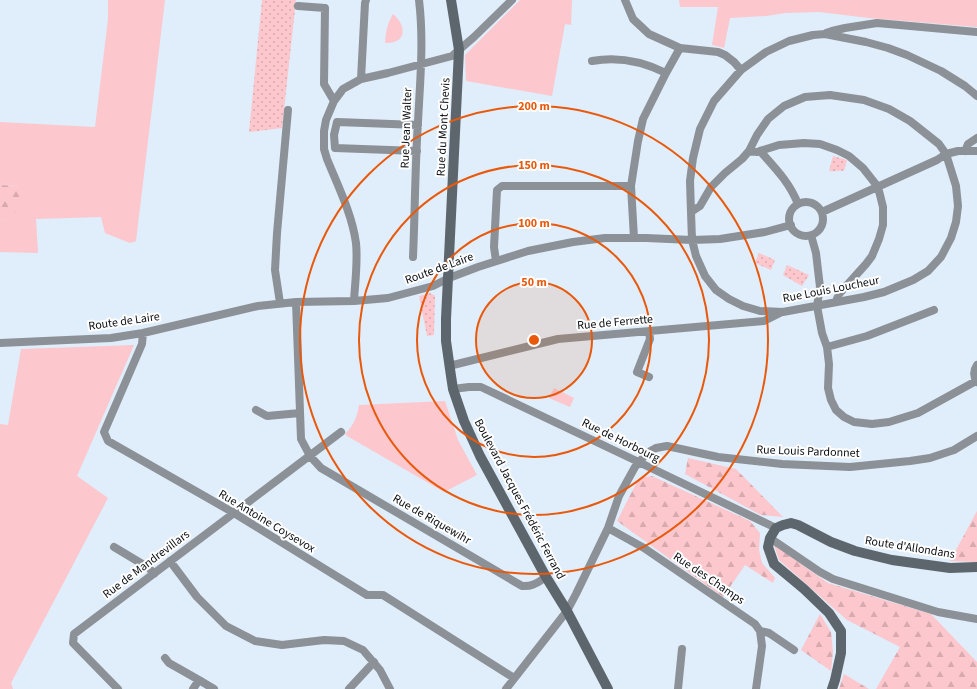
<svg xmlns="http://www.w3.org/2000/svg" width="977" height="689" viewBox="0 0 977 689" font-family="'Source Sans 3',sans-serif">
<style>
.green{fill:#fcc7cd}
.forest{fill:url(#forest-firs)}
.garden{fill:url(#garden-dots)}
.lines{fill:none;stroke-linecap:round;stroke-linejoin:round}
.street{stroke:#8b9196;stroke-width:8}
.secondary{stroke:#5e666d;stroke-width:10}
.ring{fill:none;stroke:#e8590c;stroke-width:2}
.labels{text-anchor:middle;stroke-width:4;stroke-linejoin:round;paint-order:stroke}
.street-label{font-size:12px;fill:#0a0e12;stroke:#fff}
.centre{fill:#e8590c;stroke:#fff;stroke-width:2}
.ring-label{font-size:12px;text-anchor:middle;font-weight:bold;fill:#e8590c;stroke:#fff;stroke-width:4;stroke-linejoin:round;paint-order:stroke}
</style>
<defs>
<pattern id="forest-firs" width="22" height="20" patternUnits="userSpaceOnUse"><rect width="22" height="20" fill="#fcc7cd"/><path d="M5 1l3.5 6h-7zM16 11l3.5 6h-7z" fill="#d7aaaf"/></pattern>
<pattern id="garden-dots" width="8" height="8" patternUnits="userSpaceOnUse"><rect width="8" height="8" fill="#fcc7cd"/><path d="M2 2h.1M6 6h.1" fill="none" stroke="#d7aaaf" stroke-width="1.8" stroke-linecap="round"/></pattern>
</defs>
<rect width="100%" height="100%" fill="#e0edfa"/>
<path class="green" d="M 108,0 L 165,0 L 136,241 L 130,243 L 105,233 L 101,217 L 36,219 L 38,253 L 0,252 L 0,221 L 7,219 L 19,186 L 0,185 L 0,122 L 95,127 L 108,19 Z
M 520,0 L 572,0 L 571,25 L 565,24 L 552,96 L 466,81 L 465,55 Z
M 679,0 L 977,0 L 977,27 L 869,18 L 819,12 L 785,13 L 766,16 L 730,18 L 724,48 L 712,45 L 718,7 L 680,7 Z
M 393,14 C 407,26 407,44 385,43 C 386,31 387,24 393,14 Z
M 134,345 L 77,476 L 108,498 L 11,683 L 13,689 L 0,689 L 0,424 L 8,425 L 21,349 Z
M 554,388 L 574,398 L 570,407 L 549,398 Z
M 445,401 L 458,440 L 477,475 L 444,492 L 347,436 L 345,434 C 354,425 357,417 359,405 Z"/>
<path class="forest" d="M 0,185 L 19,186 L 25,196 L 22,207 L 7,219 L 0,221 Z
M 688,458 L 736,469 L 783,517 L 761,515 L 685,474 Z
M 652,476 L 750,521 L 760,533 L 759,550 L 762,563 L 775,578 L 773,583 L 745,565 L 723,597 L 617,521 L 639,478 Z
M 977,511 L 977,562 L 950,561 Z
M 774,545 L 828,583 L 931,614 L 977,662 L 977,689 L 876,689 L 900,647 L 847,620 L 779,560 Z
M 820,614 L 831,632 L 833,652 L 831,671 L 801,650 Z
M 844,674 L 869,689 L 839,689 Z"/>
<path class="garden" d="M 262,0 L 296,0 L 282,128 L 249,132 Z
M 833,156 L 847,160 L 844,171 C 838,170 835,172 829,171 Z
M 759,253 L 775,260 L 771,270 L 755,263 Z
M 787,265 L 809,275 L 802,286 L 783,275 Z
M 430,293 L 434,295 L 435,296 L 434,335 L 427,336 L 419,296 Z"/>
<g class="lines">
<path class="street" d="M 625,0 L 633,19 L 649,34 L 680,48 L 718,52 L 725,55 L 734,62 L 741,70
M 298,6 L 325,8 L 324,84 L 334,101
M 826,33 L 832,31 L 845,28 L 877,23 L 977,32
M 592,61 C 619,56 642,61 666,73
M 361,79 L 365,3 L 366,0
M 830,95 L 864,100 L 889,109 L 910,121 L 939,144 L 946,154 L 956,186 L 958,206 L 956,222 L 951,238 L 941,257 L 928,271 L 913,280 L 884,292 L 864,297 L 783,312 L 760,311 L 743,306 L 729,299 L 716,290 L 705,276 L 696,256 L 692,240 L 691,212 L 700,206 L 711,187 L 725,173 L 742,159 L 749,151 L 757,135 L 768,119 L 784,106 L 805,97 Z
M 417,151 L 335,148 L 334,135 L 337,122 L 418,125
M 749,151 L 757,152 L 779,145 L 804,143 L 820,144 L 837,150 L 849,156 L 863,168 L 878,187 L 883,207 L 883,225 L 879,239 L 872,256 L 866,264 L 839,294 L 836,301
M 760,151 C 776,169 789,182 798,204
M 965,151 L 968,144 L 977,138
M789 219a17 17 0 1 1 34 0a17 17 0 1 1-34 0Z
M 691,212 L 690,181 L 693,158 L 700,129 L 714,101 L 741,70 L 766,52 L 789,41 L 813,35 L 825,34 L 866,42 L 888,48 L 907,55 L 941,71 L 965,86 L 977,96
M 822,212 L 937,160 L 946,154 L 958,151 L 977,151
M 811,235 L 816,253 L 820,287 L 817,306 L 822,333 L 827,347 L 829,364 L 828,388 L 831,400 L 836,410 L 844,417 L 854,422 L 872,424 L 889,422 L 918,413 L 976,381
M 634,238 L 631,186 L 638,141 L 643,119 L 666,73 L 680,48
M 413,257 C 415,212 415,167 418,122 C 420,82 424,41 419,0
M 496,261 L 494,247 L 497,190 L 502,186 L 631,186
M 354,301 C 355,282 358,262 356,243 C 352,214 338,186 327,159 L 324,149 L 324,131 L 326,120 L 334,101 L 343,89 L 361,79 L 388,73 L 452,56 L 474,37 L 512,0
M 296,302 L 301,439 L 310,456 L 321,468 L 522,586 C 533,587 538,582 546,577
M 280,303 L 275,270 L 277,233 L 288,110
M 143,333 L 142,344 L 104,432 L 108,441 L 234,513 L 367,595 L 383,595 L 514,678
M 0,343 L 111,338 L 143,333 L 258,306 L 296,302 L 354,301 L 388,298 L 433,286 L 449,278 L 478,267 L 528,251 L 573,242 L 605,238 L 646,238 L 692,240 L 720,239 L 765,232 L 791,225
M 827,347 L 867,336 L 934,310
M 977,365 C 973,371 973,376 977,382
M 449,366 L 558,339 L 764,321 L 782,312
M 649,377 L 637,372 L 650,339 L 649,331
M 453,389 L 469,387 L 481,387 L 626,456 L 776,528
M 256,410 L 267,416 L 300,413
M 608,528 L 644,548 L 755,624 L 760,631 L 769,633 L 794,650
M 770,538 L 820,572 L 833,579 L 938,612 L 977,619
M 114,547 L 149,568 L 154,574
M 170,561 L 197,597 L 226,626 L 255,641 L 282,645 L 324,640 L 344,641 L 363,650 L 380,670 L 390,689
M 165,658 L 169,663 L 199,680 L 193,689
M 199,680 L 214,689
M 118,689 L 73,643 L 74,634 L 341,432
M 349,689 L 374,662
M 506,689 L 567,611 L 576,594 L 608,528 L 619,496 L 635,467 L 647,453 L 656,448 L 667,446 L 718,457 L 782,464 L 850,467 L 910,461 L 930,458 L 954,450 L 977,436
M 678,689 L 682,649
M 756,689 L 762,646 L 760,631"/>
<path class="secondary" d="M 451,0 L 459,50 L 446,319 L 446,341 L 451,376 L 453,389 L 464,421 L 480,456 L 546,577 L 567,611 L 608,689
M 832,689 L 835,680 L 841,653 L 841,631 L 829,613 L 804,589 L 774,564 L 768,547 L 770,538 L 776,528 L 783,525 L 791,523 L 798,525 L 831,542 L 855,551 L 892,560 L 950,568 L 977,567"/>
</g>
<circle cx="534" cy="340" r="58" fill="#e8590c" fill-opacity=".12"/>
<g class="ring">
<circle cx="534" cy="340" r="58"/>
<circle cx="534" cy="340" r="117"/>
<circle cx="534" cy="340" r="175"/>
<circle cx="534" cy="340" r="234"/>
</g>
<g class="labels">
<g class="street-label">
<text transform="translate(443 127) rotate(-87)" y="4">Rue du Mont Chevis</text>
<text transform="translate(406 128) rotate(-88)" y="4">Rue Jean Walter</text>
<text transform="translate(439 268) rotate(-20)" y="4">Route de Laire</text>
<text transform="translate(831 289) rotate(-11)" y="4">Rue Louis Loucheur</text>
<text transform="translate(124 321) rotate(-8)" y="4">Route de Laire</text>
<text transform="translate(615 322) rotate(-5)" y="4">Rue de Ferrette</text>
<text transform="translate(621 440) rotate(26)" y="4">Rue de Horbourg</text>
<text transform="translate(808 451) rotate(2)" y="4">Rue Louis Pardonnet</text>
<text transform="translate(520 499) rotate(62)" y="4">Boulevard Jacques Frédéric Ferrand</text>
<text transform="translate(432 519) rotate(30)" y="4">Rue de Riquewihr</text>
<text transform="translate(267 521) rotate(31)" y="4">Rue Antoine Coysevox</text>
<text transform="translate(910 547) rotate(9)" y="4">Route d'Allondans</text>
<text transform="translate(146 564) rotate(-37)" y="4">Rue de Mandrevillars</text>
<text transform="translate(709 578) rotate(34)" y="4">Rue des Champs</text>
</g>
</g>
<circle cx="534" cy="340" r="6" class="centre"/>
<g class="ring-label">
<text x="534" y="110">200 m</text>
<text x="534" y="169">150 m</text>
<text x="534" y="227">100 m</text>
<text x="534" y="286">50 m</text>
</g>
</svg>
